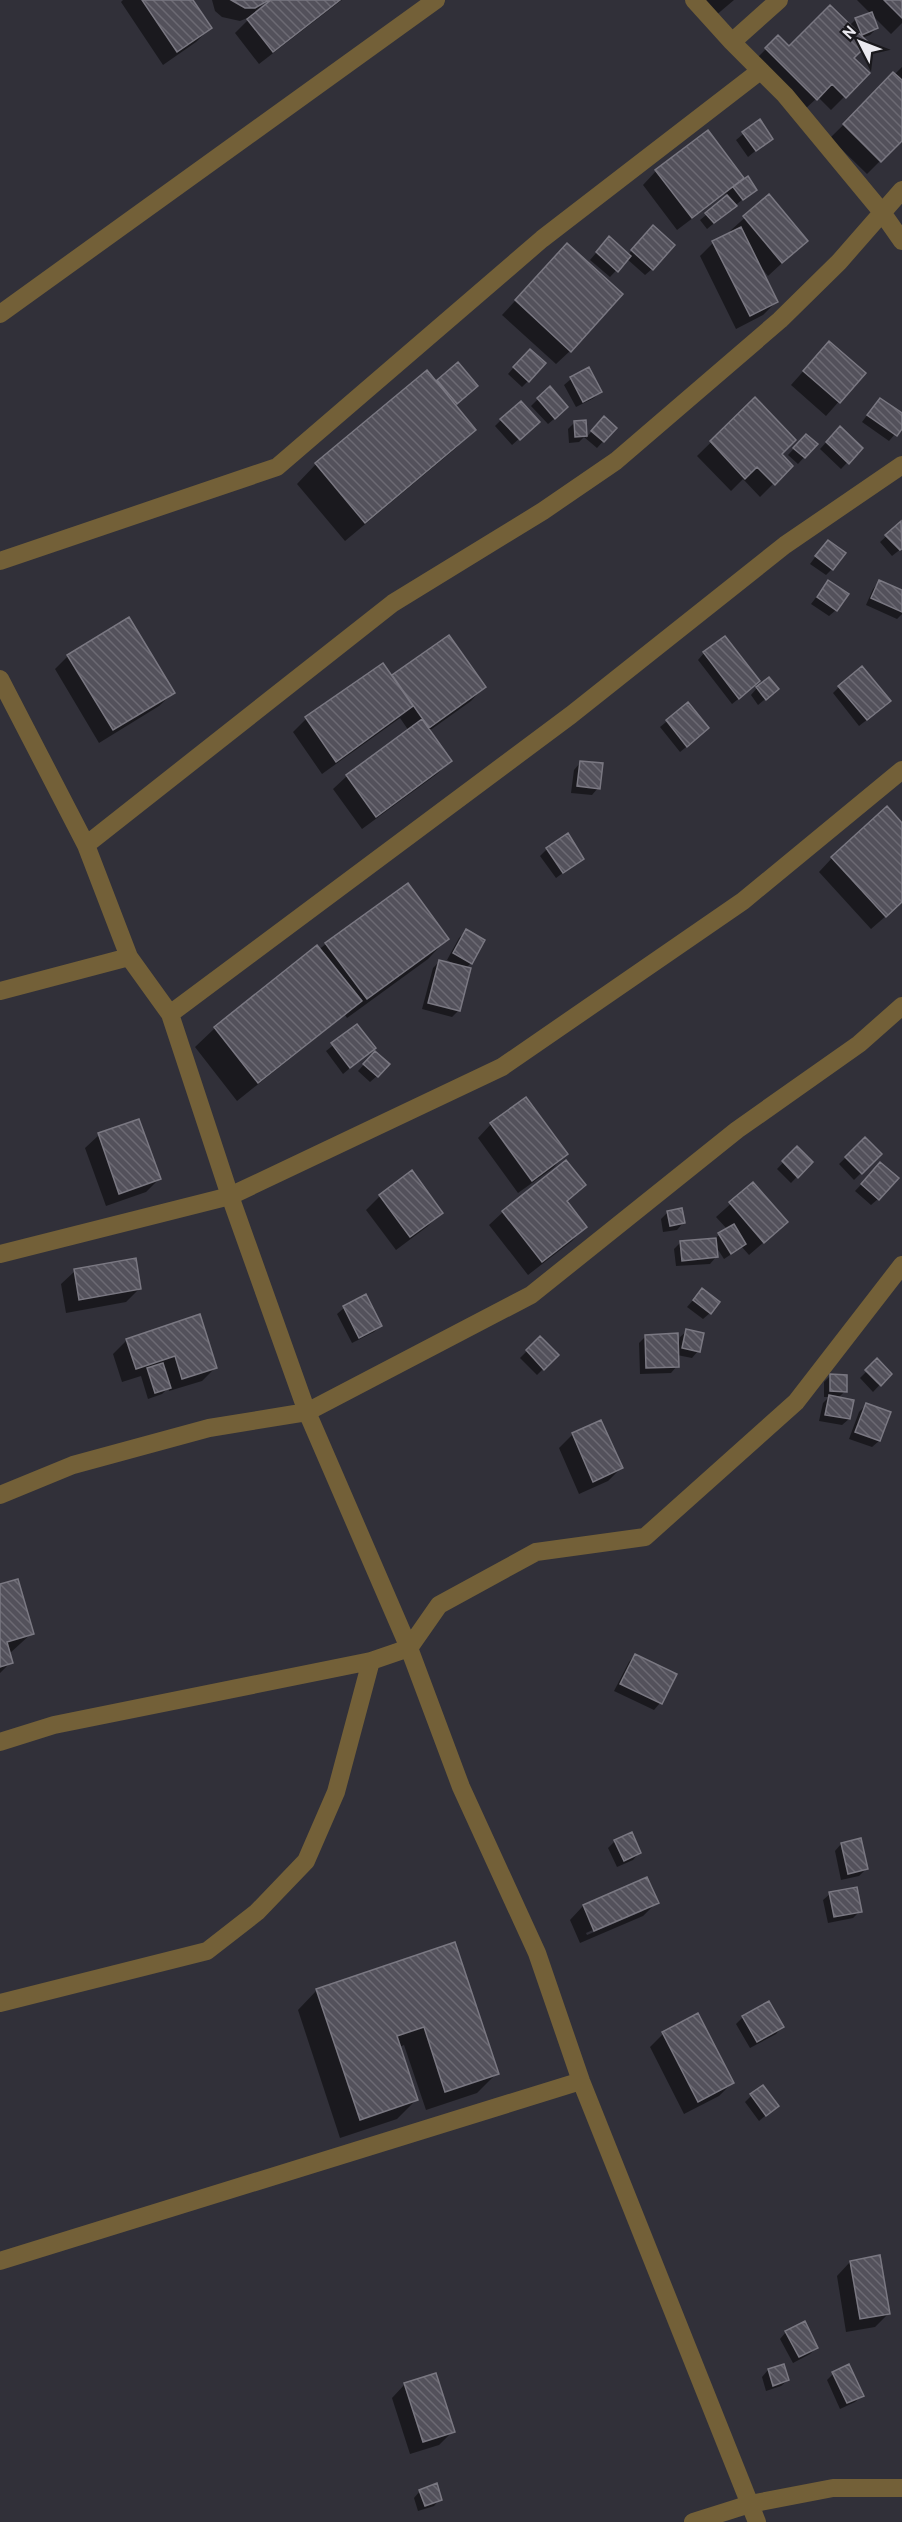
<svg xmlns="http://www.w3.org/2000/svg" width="902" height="2522" viewBox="0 0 902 2522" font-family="Overpass,sans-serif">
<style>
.shadow{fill:#0007;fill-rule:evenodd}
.building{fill:url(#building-back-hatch);stroke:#7a7882;stroke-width:1.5}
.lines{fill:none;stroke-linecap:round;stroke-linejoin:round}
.minor{stroke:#736038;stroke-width:18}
</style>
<defs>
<pattern id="building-back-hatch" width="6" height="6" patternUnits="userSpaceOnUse" patternTransform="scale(1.5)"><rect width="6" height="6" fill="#53515b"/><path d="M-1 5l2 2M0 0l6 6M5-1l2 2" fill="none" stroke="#6c6a73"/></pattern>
</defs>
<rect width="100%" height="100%" fill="#313039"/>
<path class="shadow" d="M 123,0 L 191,0 L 210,28 L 196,42 L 163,65 L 121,2 Z
M 212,0 L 267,0 L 255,12 L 256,14 L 274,0 L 342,0 L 259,64 L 235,33 L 252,16 L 240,21 L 222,17 L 215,11 Z
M 688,0 L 734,0 L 708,22 Z
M 857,0 L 902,0 L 902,23 L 891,34 L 871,14 L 877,28 L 870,35 L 862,38 L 852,58 L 867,74 L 831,110 L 818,97 L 802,112 L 752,63 L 778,37 L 789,48 L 849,26 L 856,19 L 871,14 Z
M 902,67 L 902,139 L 867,174 L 830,138 Z
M 759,121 L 771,138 L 748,157 L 736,140 Z
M 656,171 L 734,188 L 755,189 L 707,229 L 700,220 L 729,196 L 726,193 L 677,230 L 643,185 Z
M 769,196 L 806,241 L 768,276 L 761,267 L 777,301 L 763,315 L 736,329 L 700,256 L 713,243 L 732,233 L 730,231 Z
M 646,234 L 652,269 L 645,275 L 627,259 L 610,277 L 590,260 L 603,245 L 628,255 Z
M 554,259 L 570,351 L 556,364 L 502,315 Z
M 523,357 L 528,381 L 522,387 L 508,374 Z
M 816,357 L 864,373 L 826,416 L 791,385 Z
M 458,364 L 470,393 L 454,406 L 474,430 L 455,449 L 345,541 L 297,484 L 316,464 L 436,383 Z
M 571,379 L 600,391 L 594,398 L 576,407 L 564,385 Z
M 538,399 L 560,414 L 548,424 L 531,406 Z
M 755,399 L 780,454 L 791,466 L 760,497 L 743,479 L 731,491 L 697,456 Z
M 874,406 L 902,415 L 902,426 L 889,441 L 862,422 Z
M 501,420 L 538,422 L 512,445 L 495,426 Z
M 575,422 L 585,422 L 586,438 L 597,425 L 615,428 L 597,448 L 584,437 L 579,442 L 569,443 L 568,429 Z
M 833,435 L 861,448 L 841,469 L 820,449 Z
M 800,442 L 816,444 L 798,464 L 788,455 Z
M 901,523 L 902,548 L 892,556 L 880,542 Z
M 822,548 L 832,569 L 826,575 L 810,564 Z
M 828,582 L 836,610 L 829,616 L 811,604 Z
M 879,582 L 902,592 L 902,614 L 897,619 L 866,605 L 873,589 Z
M 449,637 L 484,687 L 471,701 L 429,731 L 450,761 L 437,774 L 362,829 L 333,789 L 347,776 L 409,731 L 400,718 L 322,774 L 293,732 L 306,719 L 392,678 Z
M 704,653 L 752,688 L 732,704 L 698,660 Z
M 68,656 L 173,693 L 159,706 L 99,743 L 55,669 Z
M 839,687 L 882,708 L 859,726 L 833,693 Z
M 757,688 L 770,695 L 758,705 L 751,695 Z
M 688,704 L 701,735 L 680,752 L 660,727 Z
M 580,763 L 598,788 L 592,795 L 571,793 L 574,770 Z
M 902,825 L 902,902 L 871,929 L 819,872 L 832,858 Z
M 547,849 L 583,858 L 556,878 L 540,856 Z
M 466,931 L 471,963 L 466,968 L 470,969 L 458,1011 L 452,1017 L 422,1009 L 433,968 L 439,962 L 456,965 L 447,960 L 459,938 Z
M 447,939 L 428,959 L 347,1018 L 345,1015 L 237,1101 L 195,1047 L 215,1028 L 326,944 Z
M 357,1026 L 374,1048 L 343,1074 L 326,1051 Z
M 369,1059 L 377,1076 L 370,1082 L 358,1071 Z
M 525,1099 L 566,1154 L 553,1168 L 518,1193 L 478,1138 L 491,1124 Z
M 99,1135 L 159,1179 L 146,1192 L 106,1206 L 85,1148 Z
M 865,1139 L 880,1154 L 854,1180 L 839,1164 Z
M 797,1148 L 811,1162 L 791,1183 L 777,1169 Z
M 874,1171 L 878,1199 L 871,1205 L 855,1191 Z
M 753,1184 L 772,1235 L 749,1255 L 742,1247 L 724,1259 L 715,1245 L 716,1257 L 710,1264 L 676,1266 L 674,1249 L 681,1242 L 714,1239 L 727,1229 L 716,1217 Z
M 584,1185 L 566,1202 L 585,1227 L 572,1241 L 528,1275 L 489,1225 L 503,1212 Z
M 380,1196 L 441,1212 L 428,1226 L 396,1250 L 366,1210 Z
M 668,1212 L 683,1223 L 677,1230 L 663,1232 L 661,1219 Z
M 75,1271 L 140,1288 L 126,1302 L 66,1313 L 61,1284 Z
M 702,1290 L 710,1313 L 703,1319 L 687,1307 Z
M 344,1308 L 380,1326 L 374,1332 L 352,1343 L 337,1314 Z
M 687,1331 L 698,1351 L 692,1358 L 677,1355 L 677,1366 L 671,1373 L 640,1374 L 639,1343 L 646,1336 L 678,1347 L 680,1337 Z
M 540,1338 L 557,1355 L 537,1375 L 520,1358 Z
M 127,1340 L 216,1367 L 202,1381 L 169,1391 L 168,1388 L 162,1394 L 148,1399 L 141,1376 L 122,1382 L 113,1354 Z
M 877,1361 L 890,1374 L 873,1392 L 860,1378 Z
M 831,1375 L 845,1391 L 838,1398 L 849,1419 L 842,1425 L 819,1421 L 823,1403 L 829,1397 L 824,1397 L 824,1382 Z
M 866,1405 L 879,1441 L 872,1447 L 849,1439 L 859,1412 Z
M 601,1422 L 621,1468 L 608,1481 L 579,1494 L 559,1448 L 572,1435 Z
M 0,1586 L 32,1633 L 9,1654 L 11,1662 L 0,1673 Z
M 635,1655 L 675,1675 L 660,1703 L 654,1710 L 614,1691 L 629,1662 Z
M 859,1840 L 866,1869 L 859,1876 L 841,1880 L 835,1851 L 841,1844 Z
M 615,1841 L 639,1853 L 633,1860 L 617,1867 L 608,1848 Z
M 647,1879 L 657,1902 L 643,1916 L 580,1943 L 570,1920 L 583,1906 ZM 643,1908 L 643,1911 L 587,1935 L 586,1933 Z
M 830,1894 L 860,1911 L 853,1918 L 828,1923 L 823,1900 Z
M 454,1944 L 497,2073 L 477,2093 L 426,2110 L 404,2045 L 399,2047 L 417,2099 L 397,2119 L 340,2138 L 298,2010 L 317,1990 Z
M 743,2017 L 782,2027 L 776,2034 L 750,2048 L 736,2024 Z
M 663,2034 L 732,2083 L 719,2096 L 684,2114 L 650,2047 Z
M 751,2096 L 777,2106 L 759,2121 L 745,2102 Z
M 850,2262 L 889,2313 L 875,2327 L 846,2332 L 837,2276 Z
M 786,2332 L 816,2348 L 810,2354 L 793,2363 L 780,2339 Z
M 768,2370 L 788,2380 L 781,2386 L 766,2391 L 762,2377 Z
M 833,2374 L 862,2395 L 855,2402 L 840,2409 L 827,2380 Z
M 405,2384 L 453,2431 L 439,2445 L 410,2454 L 392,2398 Z
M 420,2491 L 440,2499 L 434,2506 L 418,2511 L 414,2498 Z"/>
<path class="building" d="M 142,0 L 193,0 L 212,28 L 177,52 Z
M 231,0 L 269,0 L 255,8 L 245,8 Z
M 271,0 L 340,0 L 273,52 L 247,19 Z
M 884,0 L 902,0 L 902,18 Z
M 830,5 L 869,43 L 854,58 L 870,73 L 846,98 L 832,84 L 817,100 L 765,48 L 778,35 L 789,46 Z
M 872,12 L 878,28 L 862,35 L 855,18 Z
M 893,72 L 902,80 L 902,141 L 881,162 L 843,124 Z
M 760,119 L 773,139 L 756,151 L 742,132 Z
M 708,130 L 744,178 L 692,218 L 655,170 Z
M 748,176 L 757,190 L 743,200 L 733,187 Z
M 769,194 L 808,241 L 782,263 L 743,216 Z
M 727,195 L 737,206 L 714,223 L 705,213 Z
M 653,225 L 675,245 L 653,270 L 631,250 Z
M 741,227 L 778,302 L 750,316 L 712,241 Z
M 609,236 L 631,256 L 618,272 L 596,252 Z
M 567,243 L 623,294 L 571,352 L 515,300 Z
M 829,341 L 866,373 L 840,403 L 803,371 Z
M 530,349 L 546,363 L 529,382 L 513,367 Z
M 458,362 L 478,386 L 457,404 L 437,380 Z
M 589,367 L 602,392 L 583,402 L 570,377 Z
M 427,370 L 476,430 L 365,523 L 315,463 Z
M 550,386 L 568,407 L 555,419 L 537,398 Z
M 755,397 L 796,440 L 782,454 L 793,466 L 775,485 L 757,467 L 745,479 L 710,441 Z
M 880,398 L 902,413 L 902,429 L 897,436 L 867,415 Z
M 521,401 L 540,422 L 520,440 L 500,419 Z
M 604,416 L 617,428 L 604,442 L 591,431 Z
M 586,420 L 587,436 L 575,437 L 574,421 Z
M 840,426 L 863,448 L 849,464 L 826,442 Z
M 806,434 L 818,444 L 805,458 L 793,448 Z
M 901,521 L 902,549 L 900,550 L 885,535 Z
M 828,540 L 846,553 L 833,570 L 815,556 Z
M 828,580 L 849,594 L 837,611 L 817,597 Z
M 879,580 L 902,590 L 902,612 L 871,598 Z
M 129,617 L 175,693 L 113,730 L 67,655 Z
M 449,635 L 486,687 L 429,728 L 392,675 Z
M 725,636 L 760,681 L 739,699 L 703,652 Z
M 383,663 L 413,706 L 336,762 L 305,717 Z
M 862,666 L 891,701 L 867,720 L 838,686 Z
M 769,677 L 779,689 L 766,700 L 756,687 Z
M 688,702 L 709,728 L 687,747 L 666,720 Z
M 422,719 L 452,761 L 376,817 L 346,775 Z
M 580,761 L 603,763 L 600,789 L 577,786 Z
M 887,806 L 902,823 L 902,902 L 886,917 L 831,857 Z
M 568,833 L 584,859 L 563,873 L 546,848 Z
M 408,883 L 449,939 L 367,999 L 325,943 Z
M 466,929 L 485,940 L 472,964 L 453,953 Z
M 317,945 L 362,1001 L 258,1083 L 214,1027 Z
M 439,960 L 471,968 L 460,1011 L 428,1003 Z
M 357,1024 L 376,1048 L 350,1068 L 331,1043 Z
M 375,1051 L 390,1064 L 378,1077 L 363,1064 Z
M 526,1097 L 568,1154 L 532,1181 L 490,1123 Z
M 139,1119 L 161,1179 L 119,1194 L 98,1133 Z
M 865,1137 L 882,1154 L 862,1174 L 845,1157 Z
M 797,1146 L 813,1162 L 798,1178 L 782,1161 Z
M 566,1160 L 586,1185 L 567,1201 L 587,1227 L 542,1262 L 502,1211 Z
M 880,1162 L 899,1178 L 879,1200 L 861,1184 Z
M 412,1170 L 443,1213 L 410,1237 L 379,1195 Z
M 753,1182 L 788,1222 L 764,1243 L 729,1202 Z
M 682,1208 L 685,1223 L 670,1226 L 667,1211 Z
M 734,1224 L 746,1244 L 731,1254 L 718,1233 Z
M 716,1238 L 718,1257 L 682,1261 L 680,1241 Z
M 136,1258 L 141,1289 L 79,1300 L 74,1269 Z
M 702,1288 L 720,1302 L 711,1314 L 693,1300 Z
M 366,1294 L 382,1326 L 359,1338 L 343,1306 Z
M 200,1314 L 217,1368 L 182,1379 L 175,1356 L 136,1369 L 126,1339 Z
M 686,1329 L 704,1333 L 700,1352 L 682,1348 Z
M 678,1333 L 679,1367 L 646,1368 L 645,1335 Z
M 540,1336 L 559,1355 L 544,1370 L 526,1350 Z
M 877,1358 L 892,1374 L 881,1386 L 865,1370 Z
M 163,1363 L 171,1388 L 155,1393 L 147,1368 Z
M 830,1374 L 847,1375 L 847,1392 L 830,1391 Z
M 829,1395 L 854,1400 L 850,1419 L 825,1415 Z
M 866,1403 L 891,1412 L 880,1441 L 855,1432 Z
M 601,1420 L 623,1468 L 593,1482 L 572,1433 Z
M 18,1579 L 34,1634 L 7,1642 L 13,1663 L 0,1667 L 0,1584 Z
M 635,1654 L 677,1674 L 662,1704 L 620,1684 Z
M 632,1832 L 641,1853 L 624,1861 L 614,1840 Z
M 861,1838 L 868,1869 L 848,1874 L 841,1843 Z
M 647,1877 L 659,1903 L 594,1931 L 583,1905 Z
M 857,1887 L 862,1912 L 834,1917 L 829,1892 Z
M 455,1942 L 499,2074 L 445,2092 L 424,2027 L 397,2036 L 418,2100 L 360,2120 L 316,1989 Z
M 769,2001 L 784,2027 L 757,2042 L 742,2016 Z
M 698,2013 L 734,2083 L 698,2102 L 662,2032 Z
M 763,2085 L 779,2106 L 766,2116 L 750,2094 Z
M 880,2255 L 890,2314 L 860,2319 L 850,2261 Z
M 805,2321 L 818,2348 L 799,2357 L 785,2331 Z
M 784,2364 L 789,2380 L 773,2386 L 768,2369 Z
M 849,2364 L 864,2396 L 847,2403 L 832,2372 Z
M 436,2373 L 455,2432 L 423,2442 L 404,2383 Z
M 437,2483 L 442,2500 L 425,2506 L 419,2490 Z"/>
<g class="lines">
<path class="minor" d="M 694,0 L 732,42 L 785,95 L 881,211 L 902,241
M 732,42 L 779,0
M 0,314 L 436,0
M 0,561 L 277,467 L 542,239 L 760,71
M 0,679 L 86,845 L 129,957 L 170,1014 L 230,1196 L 307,1412 L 409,1648 L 461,1787 L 537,1953 L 581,2081 L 757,2522
M 86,845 L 393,603 L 543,511 L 616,461 L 780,320 L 839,262 L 902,190
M 0,991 L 129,957
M 170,1014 L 571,715 L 785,545 L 902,465
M 0,1254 L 230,1196 L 502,1067 L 743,901 L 902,770
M 0,1495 L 73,1465 L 209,1428 L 307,1412 L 531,1295 L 737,1130 L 859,1044 L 902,1006
M 0,1742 L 54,1725 L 371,1661 L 409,1648 L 439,1605 L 536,1552 L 645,1537 L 796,1402 L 902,1265
M 0,2003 L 207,1951 L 257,1912 L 306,1861 L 336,1792 L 371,1661
M 0,2261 L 581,2081
M 693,2522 L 750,2504 L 833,2488 L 902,2488"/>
</g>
<g transform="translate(860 42) rotate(312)" stroke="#19181c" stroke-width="4.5" paint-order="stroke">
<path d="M0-4.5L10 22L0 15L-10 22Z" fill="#eae9ef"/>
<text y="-9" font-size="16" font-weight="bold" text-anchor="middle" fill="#eae9ef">N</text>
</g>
</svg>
